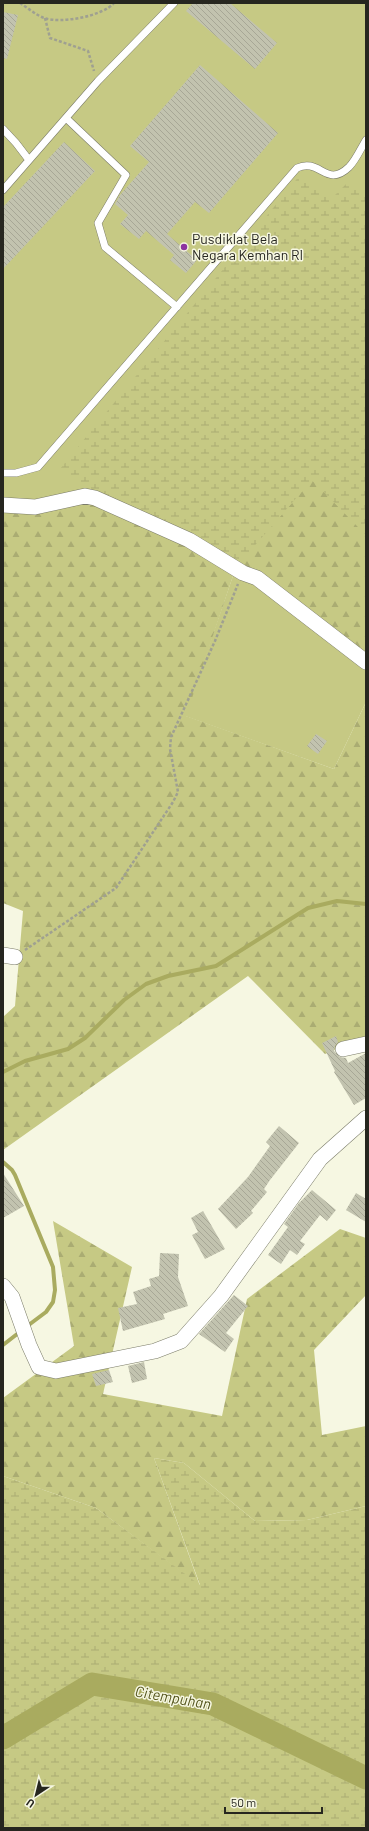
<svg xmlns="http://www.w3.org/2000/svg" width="369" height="1831" viewBox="0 0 369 1831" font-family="Barlow,sans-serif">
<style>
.grass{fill:#c6c984}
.forest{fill:url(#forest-firs)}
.wetland{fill:url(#wetland-marsh)}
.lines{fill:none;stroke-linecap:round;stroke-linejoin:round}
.stream{stroke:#a9ab5f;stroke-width:4}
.river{stroke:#a9ab5f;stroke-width:23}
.building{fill:url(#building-back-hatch)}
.service-casing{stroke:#7b7c69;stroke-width:8}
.minor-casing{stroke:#7b7c69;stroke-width:16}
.path{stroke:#9fa091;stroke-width:2.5;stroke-dasharray:3 2;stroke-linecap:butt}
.service{stroke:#fff;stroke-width:7}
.minor{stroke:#fff;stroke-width:15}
.poi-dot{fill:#8d34a0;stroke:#f6f7e2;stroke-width:1.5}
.labels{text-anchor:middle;stroke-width:3;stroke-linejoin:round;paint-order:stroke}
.poi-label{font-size:14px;fill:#26261f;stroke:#f6f7e2;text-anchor:start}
.water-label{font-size:15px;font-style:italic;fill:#55561d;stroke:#f6f7e2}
</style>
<defs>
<pattern id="forest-firs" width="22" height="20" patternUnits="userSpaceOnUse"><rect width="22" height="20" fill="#c6c984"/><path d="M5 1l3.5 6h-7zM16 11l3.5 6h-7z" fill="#aaac72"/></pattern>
<pattern id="wetland-marsh" width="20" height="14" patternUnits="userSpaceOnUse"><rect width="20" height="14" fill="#c6c984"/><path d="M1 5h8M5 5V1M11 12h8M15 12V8" fill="none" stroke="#aaac72"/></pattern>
<pattern id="building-back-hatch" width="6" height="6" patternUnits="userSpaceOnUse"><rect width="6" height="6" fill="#c2c3af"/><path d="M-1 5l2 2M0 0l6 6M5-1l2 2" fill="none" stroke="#a7a796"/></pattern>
</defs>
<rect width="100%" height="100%" fill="#f6f7e2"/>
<path class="grass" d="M 3,3 L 366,3 L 366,702 L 334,769 L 185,716 L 236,567 L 18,503 L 3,497 Z"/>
<path class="forest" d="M 312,480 L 366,535 L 366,658 L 236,567 L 186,716 L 334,769 L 366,702 L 366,1037 L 325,1054 L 248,976 L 3,1150 L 3,1017 L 15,1006 L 23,911 L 3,903 L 3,497 L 18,503 L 88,491 L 236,567 Z
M 53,1221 L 132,1267 L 103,1394 L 222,1416 L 247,1299 L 340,1229 L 366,1238 L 366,1295 L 314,1350 L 322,1435 L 366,1426 L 366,1506 L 307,1520 L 255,1521 L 184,1463 L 154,1458 L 200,1586 L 96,1508 L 3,1476 L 3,1398 L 74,1346 Z"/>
<path class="wetland" d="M 300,175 L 333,197 L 347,183 L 366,198 L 366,535 L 312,480 L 236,567 L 88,491 L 60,469 Z
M 154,1458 L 184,1463 L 255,1521 L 307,1520 L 366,1506 L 366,1828 L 3,1828 L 3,1476 L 96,1508 L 200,1585 Z"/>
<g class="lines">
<path class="stream" d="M 3,1072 L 25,1061 L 68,1049 L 85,1038 L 124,1000 L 146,984 L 168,976 L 216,966 L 308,908 L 337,901 L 366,904
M 3,1162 L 12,1170 L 15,1175 L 53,1267 L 55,1290 L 53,1302 L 46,1312 L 26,1327
M 3,1345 L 21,1331"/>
<path class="river" d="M 3,1738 L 92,1684 L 213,1704 L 366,1778"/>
</g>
<path class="building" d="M 193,3 L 230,3 L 277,43 L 255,69 L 186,11 Z
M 3,12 L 18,15 L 7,59 L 3,58 Z
M 200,65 L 278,133 L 209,213 L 195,202 L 167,234 L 197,260 L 186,273 L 170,260 L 174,255 L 146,231 L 139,239 L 120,224 L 128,215 L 115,204 L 120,195 L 149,162 L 130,146 Z
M 64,142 L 95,171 L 3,269 L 3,207 Z
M 316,734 L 327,741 L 318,754 L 307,746 Z
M 336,1036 L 338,1042 L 335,1046 L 334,1051 L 340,1057 L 346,1058 L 348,1063 L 366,1053 L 366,1098 L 354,1105 L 334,1072 L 335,1071 L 322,1043 Z
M 279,1126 L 299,1143 L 270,1180 L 264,1189 L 267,1192 L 251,1211 L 253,1213 L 236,1229 L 218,1209 L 248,1177 L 270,1146 L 266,1142 Z
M 3,1173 L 24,1206 L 3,1218 Z
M 312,1190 L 336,1210 L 327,1221 L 320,1215 L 300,1241 L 305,1244 L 297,1255 L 290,1250 L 281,1264 L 268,1255 L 288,1227 L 284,1224 L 299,1203 Z
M 356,1193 L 366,1199 L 366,1222 L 346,1210 Z
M 203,1211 L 225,1249 L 205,1259 L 192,1235 L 198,1232 L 191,1218 Z
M 160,1253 L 179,1254 L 178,1277 L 188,1306 L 163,1314 L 165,1319 L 123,1331 L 118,1308 L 137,1304 L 133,1292 L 151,1286 L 149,1279 L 159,1276 Z
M 234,1295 L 248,1306 L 226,1333 L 234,1339 L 225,1352 L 199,1334 Z
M 144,1362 L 147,1379 L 132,1383 L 128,1366 Z
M 109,1370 L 113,1382 L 96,1386 L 92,1374 Z"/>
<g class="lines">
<g class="service-casing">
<path id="service" d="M 66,118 L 126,175 L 98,223 L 105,247 L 177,307
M 3,129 L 16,143 L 29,160
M 3,190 L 98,81 L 174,3
M 3,473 L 16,473 L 38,467 L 297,168 C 320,157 326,189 349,167 C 356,160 361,148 366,140"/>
</g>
<g class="minor-casing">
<path id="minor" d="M 3,505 L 35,507 L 85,496 L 95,498 L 189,540 L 243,573 L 257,578 L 366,662
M 3,955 L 15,957
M 343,1049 L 366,1044
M 3,1286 L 12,1297 L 29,1345 L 39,1367 L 56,1371 L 155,1351 L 181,1341 L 221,1296 L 320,1159 L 366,1118"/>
</g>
<path class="path" d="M 20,3 C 28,8 36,15 44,18 C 61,24 103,16 114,3
M 45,18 L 50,38 L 88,51 L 94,71
M 25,950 L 116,888 L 173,802 L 178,792 L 170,749 L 171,737 L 215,641 L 238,584"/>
<use href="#service" class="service"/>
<use href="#minor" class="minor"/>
</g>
<circle class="poi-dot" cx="184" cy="247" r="4"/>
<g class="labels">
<g class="poi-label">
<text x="192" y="244">Pusdiklat Bela<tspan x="192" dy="16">Negara Kemhan RI</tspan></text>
</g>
<g class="water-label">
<text transform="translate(173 1698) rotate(10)" y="5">Citempuhan</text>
</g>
</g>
<rect width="369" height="1831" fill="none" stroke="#26261f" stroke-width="8"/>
<g transform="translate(36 1795) rotate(215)" stroke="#f6f7e2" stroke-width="3" paint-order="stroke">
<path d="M0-3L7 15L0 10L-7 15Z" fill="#26261f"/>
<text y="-6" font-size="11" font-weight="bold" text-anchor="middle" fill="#26261f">U</text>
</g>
<path d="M225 1807v6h97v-6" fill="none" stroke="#26261f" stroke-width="2"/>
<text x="231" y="1807" font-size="12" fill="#26261f" stroke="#f6f7e2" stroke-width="3" paint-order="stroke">50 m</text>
</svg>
